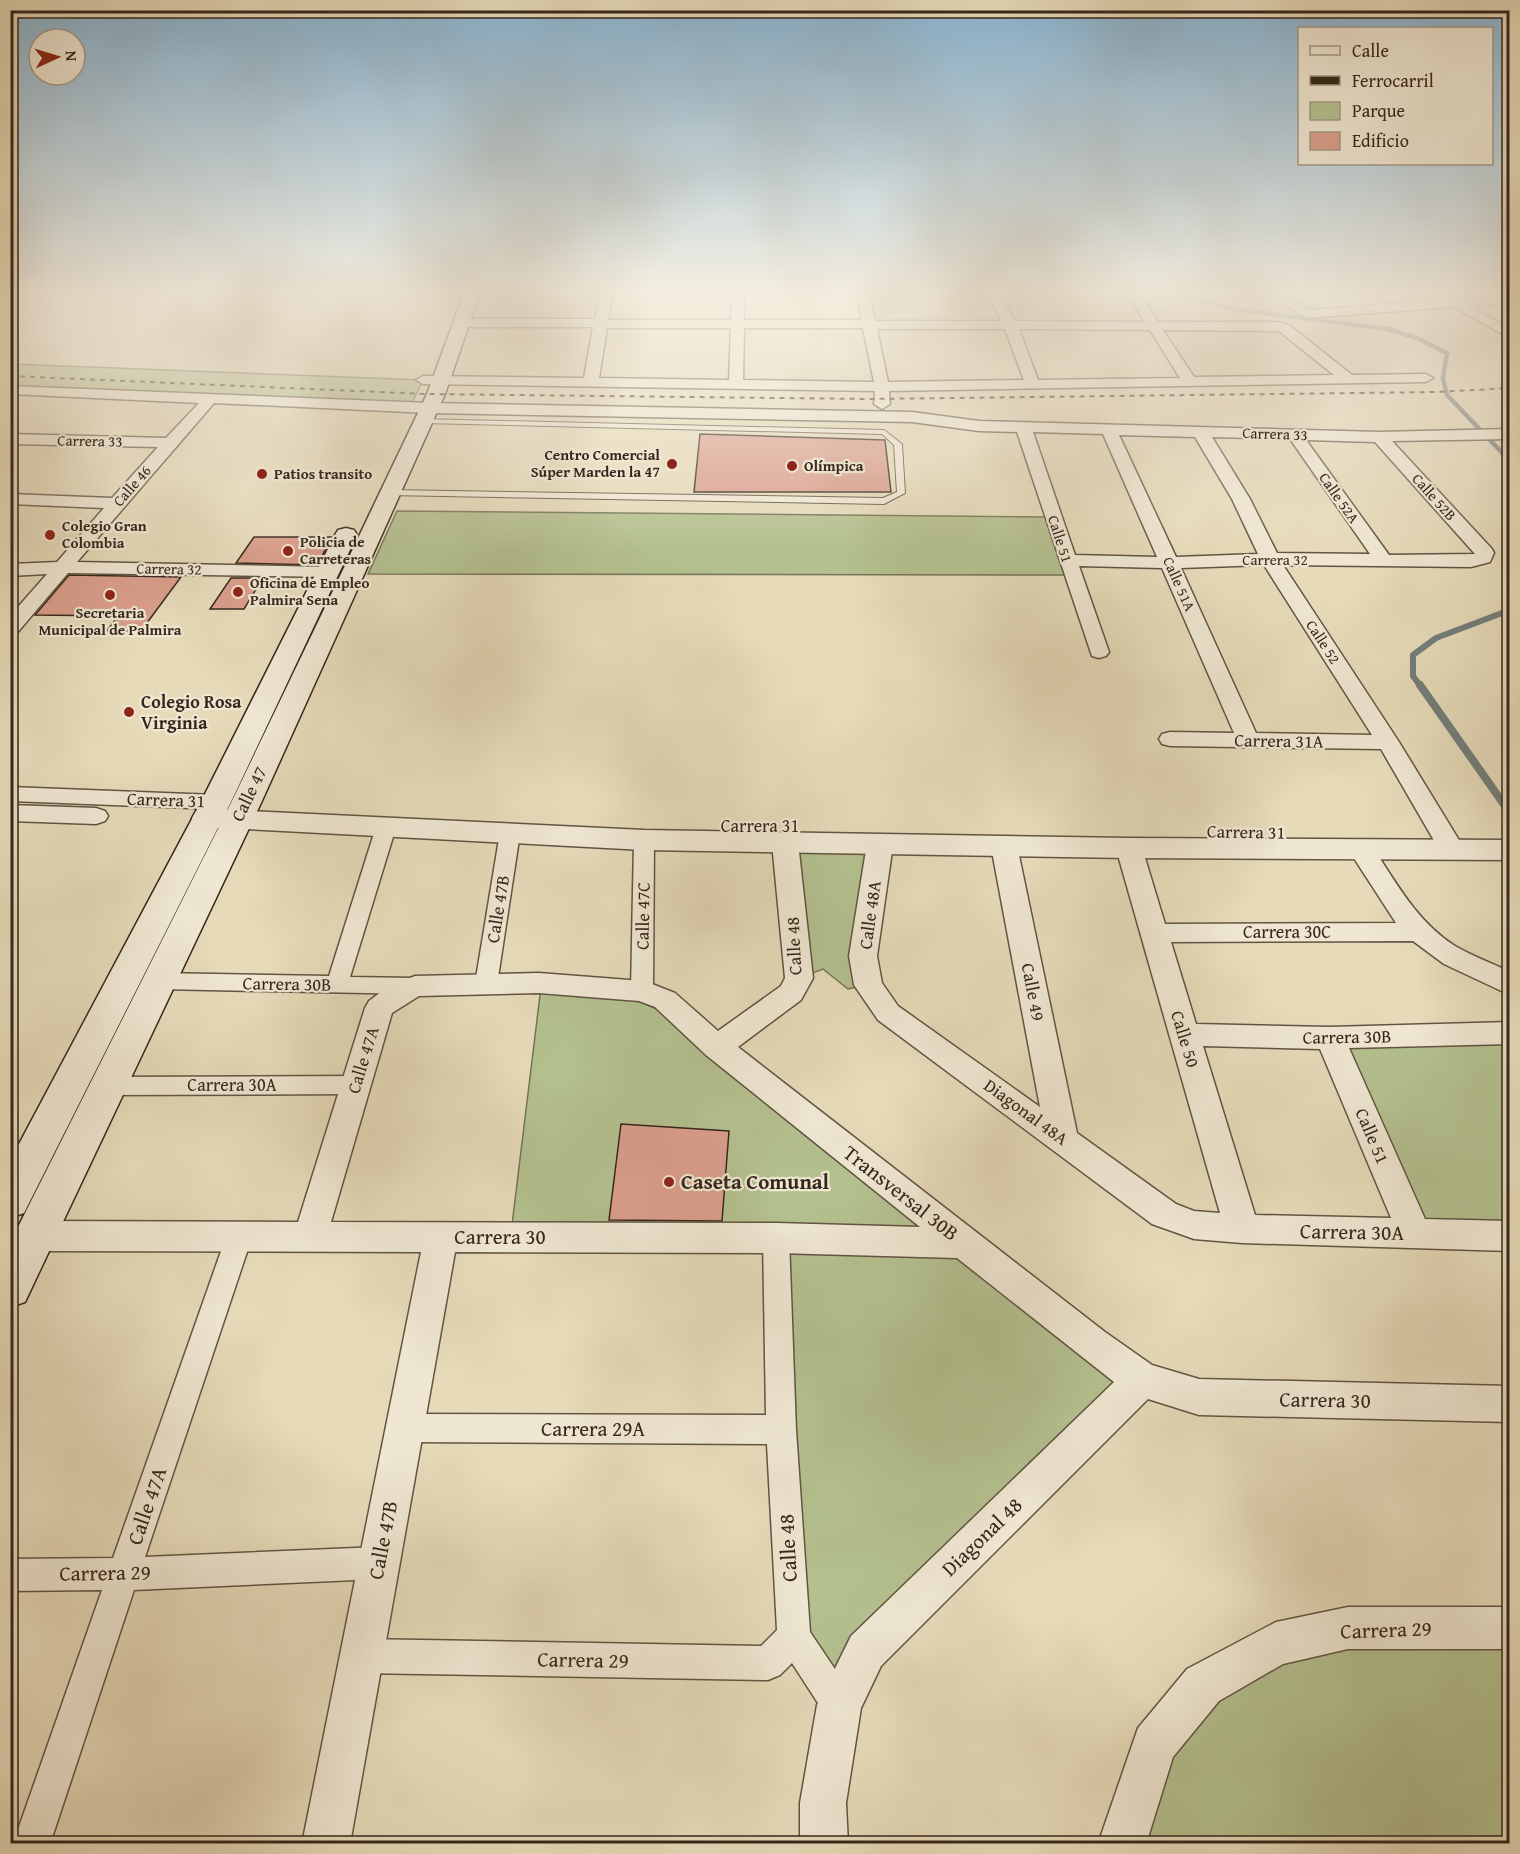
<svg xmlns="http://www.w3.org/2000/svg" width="1520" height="1854" viewBox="0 0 1520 1854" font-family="'Gentium Book Plus',serif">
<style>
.green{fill:#b4c08f;stroke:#757456;stroke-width:1.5}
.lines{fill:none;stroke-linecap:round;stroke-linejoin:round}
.stream-far2{stroke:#727e7a;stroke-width:4.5}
.stream-far1{stroke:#727e7a;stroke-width:6}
.stream{stroke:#727e7a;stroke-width:8}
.building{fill:#da9e8c;stroke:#36271c;stroke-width:1.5}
.service-casing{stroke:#625443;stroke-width:2}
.pedestrian-casing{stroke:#625443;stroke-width:3}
.minor-casing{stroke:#625443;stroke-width:3}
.tertiary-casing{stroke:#625443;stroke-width:3}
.secondary-casing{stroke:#36271c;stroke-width:3}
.service{fill:#efe7d2;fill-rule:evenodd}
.pedestrian{fill:#efe7d2;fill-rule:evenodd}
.minor{fill:#efe7d2;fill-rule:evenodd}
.tertiary{fill:#efe7d2;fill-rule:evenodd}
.secondary{fill:#efe7d2;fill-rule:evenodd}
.rail{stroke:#36271c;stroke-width:2;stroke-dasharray:5 5;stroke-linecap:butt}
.poi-dot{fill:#8f2418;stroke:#efe7d2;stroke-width:2}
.labels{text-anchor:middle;stroke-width:4.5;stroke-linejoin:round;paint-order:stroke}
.far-street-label{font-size:15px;fill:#36271c;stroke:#efe7d2}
.far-poi-label{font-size:15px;font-weight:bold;fill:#36271c;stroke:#efe7d2;text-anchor:start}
.poi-label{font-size:18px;font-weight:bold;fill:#36271c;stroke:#efe7d2;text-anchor:start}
.street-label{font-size:18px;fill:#36271c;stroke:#efe7d2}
.near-poi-label{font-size:21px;font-weight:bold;fill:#36271c;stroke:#efe7d2;text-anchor:start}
.near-street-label{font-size:21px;fill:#36271c;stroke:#efe7d2}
</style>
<rect width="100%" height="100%" fill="#e6dab9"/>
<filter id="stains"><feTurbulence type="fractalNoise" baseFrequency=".00333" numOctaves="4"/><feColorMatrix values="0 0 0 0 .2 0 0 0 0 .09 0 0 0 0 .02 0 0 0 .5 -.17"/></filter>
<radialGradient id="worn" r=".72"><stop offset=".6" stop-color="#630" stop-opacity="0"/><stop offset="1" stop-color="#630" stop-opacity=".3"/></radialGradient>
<path class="green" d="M 11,364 L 423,380 L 410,407 L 11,390 Z
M 397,511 L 1052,517 L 1072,575 L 368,574 Z
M 785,843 L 880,844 L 868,985 L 848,989 L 823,969 L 799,978 Z
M 541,987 L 627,996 L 684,1021 L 956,1240 L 511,1233 Z
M 1509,1033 L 1509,1236 L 1414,1233 L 1332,1038 Z
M 779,1242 L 964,1245 L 1132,1382 L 833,1689 L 800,1633 Z
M 1509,1628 L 1509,1843 L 1122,1844 L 1154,1744 L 1276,1644 Z"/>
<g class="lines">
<path class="stream-far2" d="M 1177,293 L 1226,308 L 1388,329 L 1417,338 L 1447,353 L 1443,378 L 1447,395 L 1510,461"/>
<path class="stream-far1" d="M 1421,687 L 1413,676 L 1413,655 L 1436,638 L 1510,610"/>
<path class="stream" d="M 1420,685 L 1510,813"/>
</g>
<path class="building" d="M 700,434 L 885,440 L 891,492 L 694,492 Z
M 254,537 L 331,537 L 318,565 L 236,563 Z
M 69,575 L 181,577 L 141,631 L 107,631 L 118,616 L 35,615 Z
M 231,578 L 263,578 L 244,609 L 210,609 Z
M 621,1124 L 729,1131 L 722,1221 L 609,1220 Z"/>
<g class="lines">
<g class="service-casing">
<path id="service" d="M 420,419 L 884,430 L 902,444 L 905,493 L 884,504 L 387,495 L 386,493 L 390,490 L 883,498 L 897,492 L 894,445 L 882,434 L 423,423 L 420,423 Z"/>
</g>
<g class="pedestrian-casing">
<path id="pedestrian" d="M 386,821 L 393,823 L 396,827 L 350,977 L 415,978 L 423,980 L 426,986 L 423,992 L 415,994 L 159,989 L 151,987 L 148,981 L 151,975 L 159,973 L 329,976 L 376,827 L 379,823 Z
M 510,827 L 517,829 L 520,833 L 497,984 L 494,990 L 486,992 L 478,990 L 475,984 L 500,833 L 503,829 Z
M 644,834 L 651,836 L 654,840 L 653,991 L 650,997 L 642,999 L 634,997 L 631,991 L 634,840 L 637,836 Z
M 356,1076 L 364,1079 L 368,1085 L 364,1091 L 356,1094 L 108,1095 L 100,1093 L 96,1086 L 100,1079 L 108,1077 Z
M 239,1226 L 248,1229 L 252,1237 L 145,1557 L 379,1547 L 390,1552 L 395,1563 L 390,1574 L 379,1579 L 134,1590 L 50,1844 L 13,1844 L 102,1590 L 10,1591 L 10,1559 L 113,1558 L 226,1237 L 230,1229 Z
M 776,1227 L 785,1230 L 789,1238 L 796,1430 L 810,1632 L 851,1693 L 856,1705 L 851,1717 L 839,1722 L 827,1717 L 792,1663 L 780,1675 L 768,1680 L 361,1673 L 349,1668 L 344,1656 L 349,1644 L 361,1639 L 761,1646 L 777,1630 L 767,1444 L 405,1442 L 394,1438 L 390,1428 L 394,1418 L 405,1414 L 766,1415 L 763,1238 L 767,1230 Z"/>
</g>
<g class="minor-casing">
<path id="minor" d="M 600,293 L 612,293 L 608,320 L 731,320 L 732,293 L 744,293 L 744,320 L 862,320 L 857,293 L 869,293 L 875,321 L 1002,321 L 987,293 L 999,293 L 1015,321 L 1145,322 L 1127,293 L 1139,293 L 1158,322 L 1276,322 L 1289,325 L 1352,375 L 1426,374 L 1433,378 L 1426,382 L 889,391 L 890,404 L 882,409 L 874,404 L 875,391 L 423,384 L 416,380 L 423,376 L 584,378 L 593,327 L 462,327 L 455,323 L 462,319 L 595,319 ZM 607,328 L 731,328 L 729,380 L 599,378 ZM 744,328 L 863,328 L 874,382 L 743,380 ZM 877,329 L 1005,329 L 1024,380 L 888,382 ZM 1019,329 L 1150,330 L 1180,378 L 1038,380 ZM 1163,330 L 1279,331 L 1334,375 L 1194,377 Z
M 1265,293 L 1280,293 L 1308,310 L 1510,295 L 1510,303 L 1469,306 L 1510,328 L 1510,338 L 1453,307 L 1306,318 Z
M 10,386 L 429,403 L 912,412 L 979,421 L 1379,432 L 1510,429 L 1510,439 L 1392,441 L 1492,549 L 1494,553 L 1490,562 L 1471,567 L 1283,565 L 1399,742 L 1465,850 L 1461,856 L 1452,858 L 1443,856 L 1381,749 L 1170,746 L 1162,744 L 1159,739 L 1162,734 L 1170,732 L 1234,733 L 1162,568 L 1079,566 L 1109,652 L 1106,656 L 1099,658 L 1092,656 L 1017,432 L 979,431 L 912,422 L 429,413 L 214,403 L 77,562 L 328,567 L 335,569 L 337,573 L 335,577 L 68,573 L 17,633 L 10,635 L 10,616 L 47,574 L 10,576 L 10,564 L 57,562 L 104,508 L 10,504 L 10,494 L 112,498 L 158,447 L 10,444 L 10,434 L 166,438 L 199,403 L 10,394 ZM 1033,432 L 1103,434 L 1157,557 L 1075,555 ZM 1119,435 L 1195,437 L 1232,499 L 1258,554 L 1176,557 ZM 1212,437 L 1290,439 L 1370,554 L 1277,553 L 1250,499 ZM 1306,440 L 1375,442 L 1475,554 L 1389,555 ZM 1264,565 L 1372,735 L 1256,733 L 1181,568 Z
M 10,787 L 216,795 L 225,797 L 228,802 L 225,807 L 216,809 L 10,801 Z
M 10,805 L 96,808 L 105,811 L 108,816 L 105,821 L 96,824 L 10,821 Z
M 785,835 L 794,837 L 798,843 L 813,978 L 801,1000 L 738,1047 L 1105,1332 L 1152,1365 L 1199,1379 L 1510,1386 L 1510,1422 L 1199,1415 L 1148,1399 L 881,1666 L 861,1708 L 846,1803 L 848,1844 L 800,1844 L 800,1803 L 817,1705 L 851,1636 L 1114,1382 L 957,1258 L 776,1253 L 455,1252 L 350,1844 L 302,1844 L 421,1252 L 35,1251 L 23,1246 L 18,1236 L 23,1226 L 35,1221 L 298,1222 L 365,1008 L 369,1001 L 386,988 L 415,976 L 539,973 L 642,981 L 652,984 L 675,993 L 718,1031 L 781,986 L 785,978 L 772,843 L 776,837 ZM 539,993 L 639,1001 L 655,1007 L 706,1055 L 920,1227 L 776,1223 L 331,1222 L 392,1013 L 419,996 Z
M 880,836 L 889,838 L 893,844 L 877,956 L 882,983 L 898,1006 L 1040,1107 L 991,846 L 995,840 L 1004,838 L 1013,840 L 1017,846 L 1077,1133 L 1176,1204 L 1194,1211 L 1220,1213 L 1116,848 L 1120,842 L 1129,840 L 1138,842 L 1142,848 L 1165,924 L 1396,923 L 1348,849 L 1352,843 L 1361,841 L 1370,843 C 1395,881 1416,921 1455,946 C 1472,956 1492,963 1510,972 L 1510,995 L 1444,964 L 1413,941 L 1171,942 L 1196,1024 L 1330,1027 L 1510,1022 L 1510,1044 L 1349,1048 L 1425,1219 L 1510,1221 L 1510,1251 L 1242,1243 L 1194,1239 L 1152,1224 L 878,1020 L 854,985 L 849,956 L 867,844 L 871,838 ZM 1203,1046 L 1320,1049 L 1391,1218 L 1255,1215 Z
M 1348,1607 L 1510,1607 L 1510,1649 L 1348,1649 L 1283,1664 L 1219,1701 L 1173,1757 L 1146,1844 L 1098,1844 L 1138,1728 L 1187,1669 L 1276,1622 Z"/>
</g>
<g class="tertiary-casing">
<path id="tertiary" d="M 207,809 L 644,830 L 1129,838 L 1510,840 L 1510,860 L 1129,858 L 644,850 L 207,827 L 196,825 L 192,818 L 196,811 Z"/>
</g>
<g class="secondary-casing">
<path id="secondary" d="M 464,293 L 480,293 L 445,394 L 353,599 L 261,803 L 25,1302 L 10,1307 L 10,1243 L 231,803 L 329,599 L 427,394 Z
M 346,528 L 354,530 L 357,535 L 231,802 L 24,1213 L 10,1218 L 10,1161 L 201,802 L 335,535 L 338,530 Z"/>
</g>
<use href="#service" class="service"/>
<use href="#pedestrian" class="pedestrian"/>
<use href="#minor" class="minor"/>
<use href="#tertiary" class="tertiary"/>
<use href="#secondary" class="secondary"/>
<path class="rail" d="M 10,376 L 426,394 L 869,399 L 1437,392 L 1510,388"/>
</g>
<linearGradient id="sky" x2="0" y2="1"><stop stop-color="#89b6d5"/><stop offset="0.53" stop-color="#f4eee0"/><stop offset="1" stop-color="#f4eee0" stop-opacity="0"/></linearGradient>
<rect width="1520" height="552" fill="url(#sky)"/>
<g class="poi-dot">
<circle cx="672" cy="464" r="6"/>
<circle cx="792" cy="466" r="6"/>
<circle cx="262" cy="474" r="6"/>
<circle cx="50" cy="535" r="6"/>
<circle cx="288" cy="551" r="6"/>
<circle cx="238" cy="592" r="6"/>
<circle cx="110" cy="595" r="6"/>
<circle cx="129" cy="712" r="6"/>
<circle cx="669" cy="1182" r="6"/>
</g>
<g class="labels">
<g class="far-street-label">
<text transform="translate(1275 434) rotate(2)" y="5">Carrera 33</text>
<text transform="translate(90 441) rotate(1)" y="5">Carrera 33</text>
<text transform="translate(132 486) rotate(-49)" y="5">Calle 46</text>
<text transform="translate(1434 497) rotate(48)" y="5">Calle 52B</text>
<text transform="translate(1339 498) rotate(55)" y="5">Calle 52A</text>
<text transform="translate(1060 539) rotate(72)" y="5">Calle 51</text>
<text x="1275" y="565">Carrera 32</text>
<text transform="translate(169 569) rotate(1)" y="5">Carrera 32</text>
<text transform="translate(1179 584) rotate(66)" y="5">Calle 51A</text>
<text transform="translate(1323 642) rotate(57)" y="5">Calle 52</text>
</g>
<g class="far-poi-label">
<text x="660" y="460" text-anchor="end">Centro Comercial<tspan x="660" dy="17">Súper Marden la 47</tspan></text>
<text x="804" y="471">Olímpica</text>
<text x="274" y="479">Patios transito</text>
<text x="62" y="531">Colegio Gran<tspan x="62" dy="17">Colombia</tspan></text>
<text x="300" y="547">Policia de<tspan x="300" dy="17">Carreteras</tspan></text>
<text x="250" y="588">Oficina de Empleo<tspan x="250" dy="17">Palmira Sena</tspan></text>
<text x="110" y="618" text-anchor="middle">Secretaria<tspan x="110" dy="17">Municipal de Palmira</tspan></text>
</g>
<g class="poi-label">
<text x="141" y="708">Colegio Rosa<tspan x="141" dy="21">Virginia</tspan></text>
</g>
<g class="street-label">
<text transform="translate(1279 741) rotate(1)" y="6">Carrera 31A</text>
<text transform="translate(249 794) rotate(-64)" y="6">Calle 47</text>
<text transform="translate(166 800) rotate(2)" y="6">Carrera 31</text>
<text x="760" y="832">Carrera 31</text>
<text transform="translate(1246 832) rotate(1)" y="6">Carrera 31</text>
<text transform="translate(498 909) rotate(-81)" y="6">Calle 47B</text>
<text transform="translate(870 915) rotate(-82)" y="6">Calle 48A</text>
<text transform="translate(643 916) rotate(-89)" y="6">Calle 47C</text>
<text x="1287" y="938">Carrera 30C</text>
<text transform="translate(794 946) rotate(-93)" y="6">Calle 48</text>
<text transform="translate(287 984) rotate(1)" y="6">Carrera 30B</text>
<text transform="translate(1033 992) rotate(79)" y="6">Calle 49</text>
<text transform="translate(1347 1037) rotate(-1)" y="6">Carrera 30B</text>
<text transform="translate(1185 1039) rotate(73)" y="6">Calle 50</text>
<text transform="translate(363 1060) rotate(-73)" y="6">Calle 47A</text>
<text x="232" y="1091">Carrera 30A</text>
<text transform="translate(1026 1112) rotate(36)" y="6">Diagonal 48A</text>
<text transform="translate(1372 1136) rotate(67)" y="6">Calle 51</text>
</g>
<g class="near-poi-label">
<text x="681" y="1189">Caseta Comunal</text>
</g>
<g class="near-street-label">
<text transform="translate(901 1193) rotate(38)" y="7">Transversal 30B</text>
<text transform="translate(1352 1232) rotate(1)" y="7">Carrera 30A</text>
<text x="500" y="1244">Carrera 30</text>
<text transform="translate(1325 1400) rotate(1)" y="7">Carrera 30</text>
<text x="593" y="1436">Carrera 29A</text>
<text transform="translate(147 1506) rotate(-71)" y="7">Calle 47A</text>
<text transform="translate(982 1537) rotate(-44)" y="7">Diagonal 48</text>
<text transform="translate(383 1540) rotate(-79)" y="7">Calle 47B</text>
<text transform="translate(788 1548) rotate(-93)" y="7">Calle 48</text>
<text transform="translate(105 1573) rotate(-1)" y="7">Carrera 29</text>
<text transform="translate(1386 1630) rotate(-2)" y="7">Carrera 29</text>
<text transform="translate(583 1660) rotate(1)" y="7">Carrera 29</text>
</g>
</g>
<rect width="1520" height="1854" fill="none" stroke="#e6dab9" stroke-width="36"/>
<rect x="12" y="12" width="1496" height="1830" fill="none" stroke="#36271c" stroke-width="3"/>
<rect x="18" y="18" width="1484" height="1818" fill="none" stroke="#36271c" stroke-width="1.5"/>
<rect x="1298" y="27" width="195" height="138" fill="#efe7d2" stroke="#a59a89" stroke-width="1.5"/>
<rect x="1310" y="46" width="30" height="9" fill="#efe7d2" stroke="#a59a89" stroke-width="1.5"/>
<text x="1352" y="57" font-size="18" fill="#36271c">Calle</text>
<rect x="1310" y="76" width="30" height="9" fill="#36271c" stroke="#a59a89" stroke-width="1.5"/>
<text x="1352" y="87" font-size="18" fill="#36271c">Ferrocarril</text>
<rect x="1310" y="102" width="30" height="18" fill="#b4c08f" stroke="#a59a89" stroke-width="1.5"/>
<text x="1352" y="117" font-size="18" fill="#36271c">Parque</text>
<rect x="1310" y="132" width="30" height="18" fill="#da9e8c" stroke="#a59a89" stroke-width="1.5"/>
<text x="1352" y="147" font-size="18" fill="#36271c">Edificio</text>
<g transform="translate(57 57) rotate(86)"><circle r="28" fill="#efe7d2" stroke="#a59a89" stroke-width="1.5"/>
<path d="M0-4.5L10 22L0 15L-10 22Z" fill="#8f2418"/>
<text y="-9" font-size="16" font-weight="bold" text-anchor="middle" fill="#36271c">N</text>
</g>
<rect width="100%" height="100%" filter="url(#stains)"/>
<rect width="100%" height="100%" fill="url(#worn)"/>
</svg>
